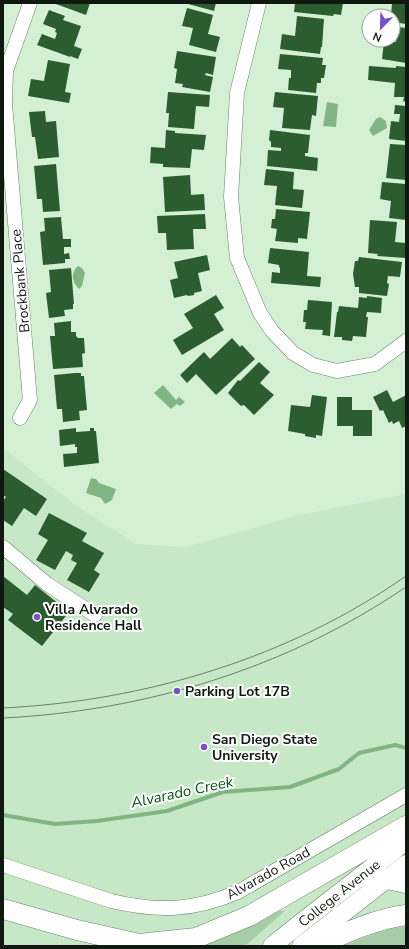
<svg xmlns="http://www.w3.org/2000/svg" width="409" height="949" viewBox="0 0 409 949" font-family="'Nunito Sans',sans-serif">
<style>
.built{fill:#c6e8c6}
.green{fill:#a8cca8}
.water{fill:#82b584}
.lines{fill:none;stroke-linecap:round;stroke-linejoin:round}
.stream{stroke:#82b584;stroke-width:4}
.building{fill:#2c5d30}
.minor-casing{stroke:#69826a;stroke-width:15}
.major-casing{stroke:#69826a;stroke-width:19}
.highway-casing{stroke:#69826a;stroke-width:21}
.minor{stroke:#fff;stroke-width:14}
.major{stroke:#fff;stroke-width:18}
.highway{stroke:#fff;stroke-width:20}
.tram{stroke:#6d7f6d;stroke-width:1}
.poi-dot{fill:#7b51ca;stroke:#fff;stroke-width:1.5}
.labels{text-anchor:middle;stroke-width:4;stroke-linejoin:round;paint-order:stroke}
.street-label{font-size:14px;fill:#0f190f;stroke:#fff}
.poi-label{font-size:14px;font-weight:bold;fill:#0f190f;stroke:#fff;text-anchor:start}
.water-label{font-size:15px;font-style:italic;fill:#005414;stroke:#fff}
</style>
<rect width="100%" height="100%" fill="#d4f0d4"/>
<path class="built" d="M 3,448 L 75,505 L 136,544 L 186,547 L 299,515 L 406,494 L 406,946 L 3,946 Z"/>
<path class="green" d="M 275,911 L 285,911 L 245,946 L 189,946 Z
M 406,926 L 406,946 L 342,946 L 384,930 Z"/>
<path class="water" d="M 327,102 L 338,104 L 336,127 L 323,126 Z
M 380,117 L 386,121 L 387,128 L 373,136 L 369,130 L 376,119 Z
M 78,266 L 82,268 L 85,273 L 82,286 L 79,289 C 72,282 70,273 78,266 Z
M 163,385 L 176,400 L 179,397 L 185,402 L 180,406 L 177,404 L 171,409 L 154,393 Z
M 91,478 L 96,479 L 99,483 L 116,489 L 112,500 L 105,504 L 101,498 L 86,493 Z"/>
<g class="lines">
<path class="stream" d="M 3,815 L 55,824 L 97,821 L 167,811 L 223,792 L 290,787 L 339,769 L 359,753 L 395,745 L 406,748"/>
</g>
<path class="building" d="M 53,3 L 90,3 L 86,15 Z
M 188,3 L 216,3 L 214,11 L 188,4 Z
M 295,3 L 343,3 L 341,15 L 334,14 L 333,16 L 294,12 Z
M 392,3 L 406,3 L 406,24 L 393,22 L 393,16 L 391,16 Z
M 187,8 L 213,15 L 208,34 L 220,37 L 216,52 L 189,45 L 193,28 L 182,26 Z
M 49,10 L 65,16 L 63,20 L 81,26 L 74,46 L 82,49 L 78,59 L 70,56 L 70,57 L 37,45 L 42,34 L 55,39 L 57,33 L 55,32 L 56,29 L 43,24 Z
M 297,16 L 324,19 L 322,47 L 321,47 L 320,54 L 280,49 L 282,34 L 295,36 Z
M 398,27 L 406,28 L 406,63 L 382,59 L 384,42 L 396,42 Z
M 177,51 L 216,57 L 213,75 L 206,73 L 205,75 L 213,77 L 210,92 L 182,87 L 183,84 L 175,83 L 177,69 L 174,68 Z
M 280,54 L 323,58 L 322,65 L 326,65 L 324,78 L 321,78 L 321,83 L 317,83 L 316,93 L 288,90 L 289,78 L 291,78 L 291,70 L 278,69 Z
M 48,60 L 70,64 L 65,92 L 71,93 L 69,103 L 28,96 L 31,79 L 44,81 Z
M 369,66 L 396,68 L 396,66 L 406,67 L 406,102 L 403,101 L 404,97 L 394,97 L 395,83 L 368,80 Z
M 168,92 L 210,95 L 209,107 L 196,106 L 194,129 L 168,127 L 169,113 L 166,113 Z
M 275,92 L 318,96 L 316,116 L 312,115 L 310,130 L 282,128 L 284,108 L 273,107 Z
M 395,105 L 406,106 L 406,141 L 389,139 L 391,121 L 399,122 L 400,114 L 394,114 Z
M 45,111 L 46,122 L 56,121 L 59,157 L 38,159 L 35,137 L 32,137 L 29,112 Z
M 166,130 L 175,131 L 175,133 L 206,135 L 204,150 L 192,149 L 190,168 L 163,167 L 163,164 L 150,163 L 151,147 L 165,148 Z
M 270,130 L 310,135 L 308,153 L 305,153 L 305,156 L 318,158 L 317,171 L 267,166 L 268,150 L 281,151 L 281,148 L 271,147 L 271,142 L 269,140 Z
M 390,144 L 406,145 L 406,180 L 386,178 Z
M 56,164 L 60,211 L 43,212 L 42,199 L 37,199 L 34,166 Z
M 266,169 L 294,172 L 293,189 L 304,190 L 302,208 L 275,205 L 277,186 L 264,185 Z
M 190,175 L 191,195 L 204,194 L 205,210 L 165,212 L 163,177 Z
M 382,182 L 406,184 L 406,220 L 389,218 L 391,201 L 380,199 Z
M 276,209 L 310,212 L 307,239 L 298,238 L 298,243 L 275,241 L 277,229 L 271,228 L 272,219 L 275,219 Z
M 205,214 L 206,229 L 193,229 L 194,249 L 167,250 L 166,233 L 158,233 L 157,216 Z
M 61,217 L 63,239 L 71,239 L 71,247 L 64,247 L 64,254 L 69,253 L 70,259 L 65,259 L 65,263 L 43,265 L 40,232 L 45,231 L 44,218 Z
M 370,220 L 397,222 L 395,242 L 406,243 L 406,258 L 377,256 L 378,254 L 368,253 Z
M 270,248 L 309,252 L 307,276 L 321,277 L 320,287 L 271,283 L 272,272 L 280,273 L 280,268 L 279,267 L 279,265 L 268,263 Z
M 207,255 L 210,270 L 198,273 L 202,291 L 194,293 L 194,295 L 188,296 L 187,295 L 174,298 L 170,280 L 178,278 L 174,262 Z
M 359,257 L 402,262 L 400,277 L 388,276 L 387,283 L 389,284 L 387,296 L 359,293 L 359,287 L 355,287 L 353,274 L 355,261 L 358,261 Z
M 71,268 L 74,304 L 73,304 L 73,309 L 64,310 L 65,316 L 49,318 L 46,293 L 51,292 L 49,270 Z
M 216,295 L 224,308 L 214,314 L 224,330 L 182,355 L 173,340 L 193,328 L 184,314 Z
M 367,296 L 382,298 L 381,313 L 367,312 L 366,317 L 368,317 L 366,337 L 353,336 L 352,341 L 342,340 L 342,337 L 334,337 L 337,312 L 338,312 L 339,306 L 358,308 L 359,297 L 367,298 Z
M 308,300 L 332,302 L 330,336 L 322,335 L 323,330 L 305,329 L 306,322 L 303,322 L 304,310 L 307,310 Z
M 71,321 L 71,332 L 76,332 L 76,336 L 78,338 L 84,338 L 85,353 L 82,354 L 83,367 L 53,369 L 50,336 L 55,336 L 54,323 Z
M 232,338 L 240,347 L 242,345 L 255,359 L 216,395 L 196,374 L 187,383 L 180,375 L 204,352 L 210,359 Z
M 259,362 L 270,372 L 260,383 L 274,395 L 254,415 L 244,405 L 241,406 L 228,393 L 238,380 L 240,381 Z
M 75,373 L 81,373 L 81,376 L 84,376 L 87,410 L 79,411 L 80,420 L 63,422 L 62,409 L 57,409 L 54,375 Z
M 387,390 L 393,402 L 406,395 L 406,426 L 402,428 L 399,421 L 393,424 L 392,421 L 389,423 L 383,410 L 380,411 L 373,397 Z
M 312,395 L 327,397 L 322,436 L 316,435 L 316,438 L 305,436 L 305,434 L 288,431 L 291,405 L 310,407 Z
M 337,397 L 352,397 L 352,410 L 372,410 L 372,436 L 353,436 L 353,426 L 337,426 Z
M 76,428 L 76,432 L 90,431 L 90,428 L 94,428 L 94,431 L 96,431 L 99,463 L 64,467 L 63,454 L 77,453 L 77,447 L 75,447 L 75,444 L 60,446 L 59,430 Z
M 3,469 L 47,499 L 36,516 L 24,508 L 12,526 L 3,520 L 3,501 L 6,497 L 3,495 Z
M 49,513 L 87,533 L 82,541 L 104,553 L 94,570 L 100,574 L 89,592 L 67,580 L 77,563 L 71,560 L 73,555 L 66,551 L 55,570 L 36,560 L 48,540 L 38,534 Z
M 3,576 L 27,595 L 35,585 L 69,612 L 42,646 L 8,620 L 13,614 L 3,607 Z"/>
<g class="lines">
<g class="minor-casing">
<path id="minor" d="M 259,3 L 237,93 L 231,197 L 237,258 L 260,313 L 272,331 L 293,353 L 313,365 L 337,371 L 375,364 L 406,341
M 20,418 L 30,400 L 5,104 L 6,71 L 30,3
M 3,547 L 47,584 L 95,615
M 3,865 L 111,901 C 159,912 193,911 238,892 L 406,795"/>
</g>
<g class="major-casing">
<path id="major" d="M 272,946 C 316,910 362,876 406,841
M 301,946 L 406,864"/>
</g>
<g class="highway-casing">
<path id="highway" d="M 362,876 L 387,879 L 406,883
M 3,909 L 77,930 L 139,944 L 196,938 L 249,916 L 406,826
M 317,946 C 345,933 375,919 406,915"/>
</g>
<use href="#minor" class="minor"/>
<use href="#major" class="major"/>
<use href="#highway" class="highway"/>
<path class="tram" d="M 3,708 C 145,701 289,658 406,576
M 3,718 C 146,711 287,668 406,587"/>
</g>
<g class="poi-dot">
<circle cx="37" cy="617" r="4"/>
<circle cx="177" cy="691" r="4"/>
<circle cx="204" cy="747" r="4"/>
</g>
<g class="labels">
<g class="street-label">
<text transform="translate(20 281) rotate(-95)" y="5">Brockbank Place</text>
<text transform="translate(268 873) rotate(-29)" y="5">Alvarado Road</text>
<text transform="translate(339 893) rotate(-38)" y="5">College Avenue</text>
</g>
<g class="poi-label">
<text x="45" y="614">Villa Alvarado<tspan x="45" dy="16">Residence Hall</tspan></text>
<text x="185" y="696">Parking Lot 17B</text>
<text x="212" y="744">San Diego State<tspan x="212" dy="16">University</tspan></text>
</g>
<g class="water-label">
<text transform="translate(182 792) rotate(-12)" y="5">Alvarado Creek</text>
</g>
</g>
<rect width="409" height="949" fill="none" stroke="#0f190f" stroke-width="8"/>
<g transform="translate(381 28) rotate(203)"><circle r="19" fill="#ffffff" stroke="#9fa39f"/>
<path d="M0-3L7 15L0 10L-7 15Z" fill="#7b51ca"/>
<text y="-6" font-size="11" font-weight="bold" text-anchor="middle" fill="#0f190f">N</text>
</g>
</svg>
